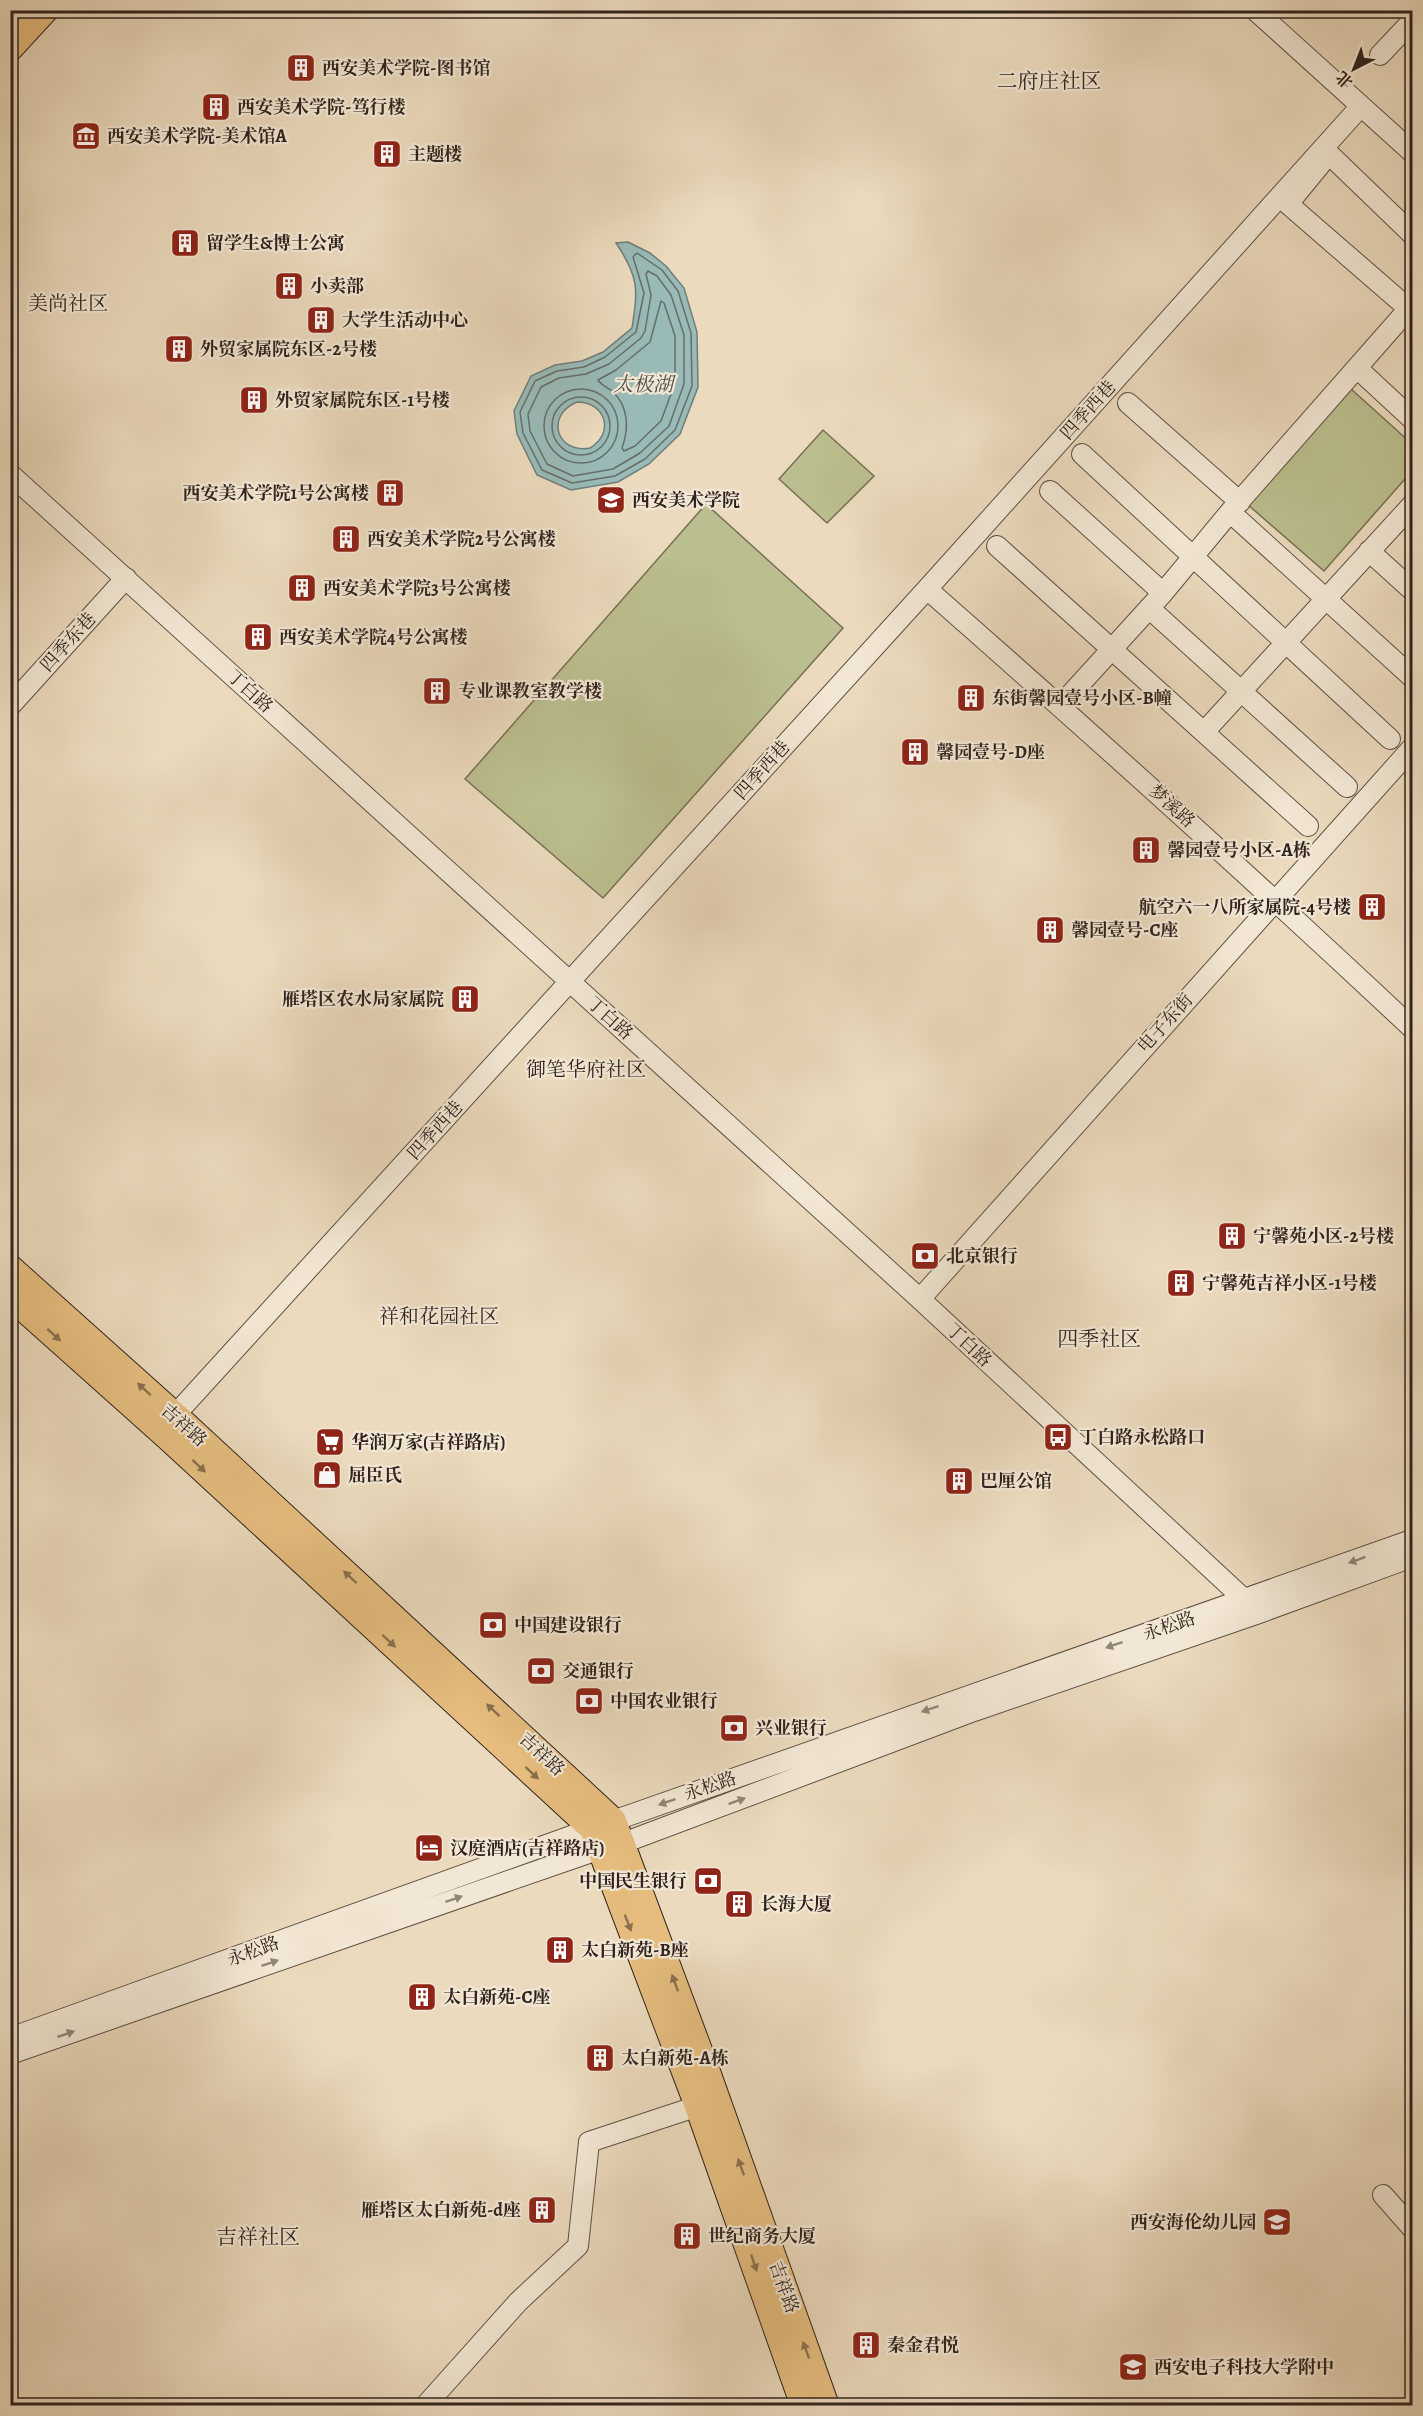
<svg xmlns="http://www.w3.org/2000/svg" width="1423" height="2416" viewBox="0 0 1423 2416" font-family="Alegreya,'Noto Serif SC',serif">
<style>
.green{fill:#bbbe8e;stroke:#767056;stroke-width:1.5}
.water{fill:#99bab7;stroke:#6f7e7a;stroke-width:1.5;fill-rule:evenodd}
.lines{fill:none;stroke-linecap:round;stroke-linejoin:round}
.shore{stroke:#646e6a;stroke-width:1.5}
.minor-casing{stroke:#5f5146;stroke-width:22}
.major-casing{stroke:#30231e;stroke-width:28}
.minor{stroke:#f2e7d4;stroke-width:20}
.major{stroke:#e6bd7e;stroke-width:26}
.oneway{fill:#8b704e}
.oneway2{fill:#918579}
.labels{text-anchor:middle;stroke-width:4.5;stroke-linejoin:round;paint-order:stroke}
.poi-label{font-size:18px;font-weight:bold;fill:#30231e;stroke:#f2e7d4;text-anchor:start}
.street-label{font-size:18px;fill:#30231e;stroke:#f2e7d4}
.neighbourhood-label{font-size:20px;fill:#30231e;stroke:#f2e7d4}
.water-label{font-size:20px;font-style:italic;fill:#50504c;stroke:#f2e7d4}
.quarter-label{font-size:21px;fill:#30231e;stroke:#f2e7d4}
</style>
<rect width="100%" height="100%" fill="#ebdabd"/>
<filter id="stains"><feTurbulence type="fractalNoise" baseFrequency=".00333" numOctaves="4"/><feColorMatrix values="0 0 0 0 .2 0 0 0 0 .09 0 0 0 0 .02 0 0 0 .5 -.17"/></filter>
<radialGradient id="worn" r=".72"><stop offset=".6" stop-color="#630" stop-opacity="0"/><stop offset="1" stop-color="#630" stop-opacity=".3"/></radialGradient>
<path class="green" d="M 1350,388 L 1412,444 L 1412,471 L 1324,571 L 1247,504 Z
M 823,430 L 874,476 L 827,523 L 779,479 Z
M 706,504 L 843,628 L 603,898 L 465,779 Z"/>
<path class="water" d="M 628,242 L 650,253 L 666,266 L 684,288 L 697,332 L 698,387 L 680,434 L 649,464 L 618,482 L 571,490 L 537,475 L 517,434 L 514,411 L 531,376 L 555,365 L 582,361 L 603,352 L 632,328 C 638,289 639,277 616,243 ZM 577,402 C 606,402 615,433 590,448 C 556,454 545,415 577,402 Z"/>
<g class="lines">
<path class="shore" d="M 637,253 L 662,270 L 678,291 L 691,333 L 692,386 L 675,430 L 645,459 L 615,476 L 572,483 L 542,470 L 523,433 L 520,412 L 535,381 L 557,371 L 584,367 L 605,357 L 636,332 L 644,293 L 633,257 Z
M 648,271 L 657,276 L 671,295 L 684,335 L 684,384 L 669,426 L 640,453 L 613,469 L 573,476 L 547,464 L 530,431 L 528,414 L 541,387 L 559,378 L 586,374 L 609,364 L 641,338 L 645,331 L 651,295 L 646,274 Z
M 661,301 L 664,303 L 675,336 L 675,383 L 661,421 L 635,446 L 624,451 L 622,448 C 629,429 629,406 612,391 C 607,387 601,385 598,380 L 616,370 L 650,342 Z
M544 426a37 37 0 1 1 74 0a37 37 0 1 1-74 0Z
M552 426a29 29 0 1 1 58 0a29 29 0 1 1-58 0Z"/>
<g class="minor-casing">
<path id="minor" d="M 1255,10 L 1412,152
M 1380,55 L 1412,21
M 1409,309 L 1288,204 L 1329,154 L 1412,234
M 1357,368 L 1412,419
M 1128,403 L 1240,502
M 1082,454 L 1390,739
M 10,474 L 920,1299 L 1259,1613
M 1050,491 L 1163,593
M 1230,512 L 1412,677
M 997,546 L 1308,826
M 1369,551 L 1412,590
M 927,589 C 1091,733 1253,879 1412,1028
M 1149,608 L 1347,787
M 10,706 L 126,578
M 1060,706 L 1163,593 L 1230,512 L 1412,305
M 1204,732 L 1412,505
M 920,1299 L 1412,748
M 166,1425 L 927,589 L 1361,106
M 10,2038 L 613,1821 L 1412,1540
M 10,2054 L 600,1849 L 623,1843 L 974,1711 L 1259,1613 L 1412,1557
M 1383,2195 L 1412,2228
M 425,2406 L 518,2302 L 578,2246 L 589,2142 L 698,2106"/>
</g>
<g class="major-casing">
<path id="major" d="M 10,48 L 45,10
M 10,1268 L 183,1423 L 613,1821 L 706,2069 L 826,2406
M 10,1296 L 169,1438 L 593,1829 L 698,2106 L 804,2406"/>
</g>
<use href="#minor" class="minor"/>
<use href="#major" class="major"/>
</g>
<defs><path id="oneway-solid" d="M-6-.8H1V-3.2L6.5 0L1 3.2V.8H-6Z" transform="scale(1.5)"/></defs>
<g class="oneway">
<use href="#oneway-solid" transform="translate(54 1335) rotate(42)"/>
<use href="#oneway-solid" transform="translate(144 1389) rotate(-138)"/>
<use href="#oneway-solid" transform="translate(199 1466) rotate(43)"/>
<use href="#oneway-solid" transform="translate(350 1577) rotate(-137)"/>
<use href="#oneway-solid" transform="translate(389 1641) rotate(43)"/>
<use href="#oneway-solid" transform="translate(493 1710) rotate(-137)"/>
<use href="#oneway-solid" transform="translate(532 1773) rotate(43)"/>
<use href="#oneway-solid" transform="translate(628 1923) rotate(69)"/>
<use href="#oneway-solid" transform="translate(675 1983) rotate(-110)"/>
<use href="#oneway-solid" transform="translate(741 2167) rotate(-110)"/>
<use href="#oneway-solid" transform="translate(754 2263) rotate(71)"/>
<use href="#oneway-solid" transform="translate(806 2350) rotate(-110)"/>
</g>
<g class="oneway2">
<use href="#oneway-solid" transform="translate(1357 1560) rotate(160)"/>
<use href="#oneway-solid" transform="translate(1114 1645) rotate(161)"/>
<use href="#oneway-solid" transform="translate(930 1709) rotate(161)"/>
<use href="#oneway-solid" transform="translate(737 1801) rotate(-20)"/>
<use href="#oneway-solid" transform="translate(667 1802) rotate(161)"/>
<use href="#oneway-solid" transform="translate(454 1899) rotate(-19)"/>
<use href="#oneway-solid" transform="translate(270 1963) rotate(-19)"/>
<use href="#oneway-solid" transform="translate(66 2034) rotate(-19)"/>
</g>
<defs>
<g id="building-square" transform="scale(1.5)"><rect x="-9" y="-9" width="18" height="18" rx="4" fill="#8f2418" stroke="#f2e7d4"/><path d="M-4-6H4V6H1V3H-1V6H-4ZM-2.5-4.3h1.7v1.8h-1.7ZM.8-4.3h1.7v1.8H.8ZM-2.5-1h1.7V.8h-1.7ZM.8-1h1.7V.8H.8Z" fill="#fff"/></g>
<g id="museum-square" transform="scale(1.5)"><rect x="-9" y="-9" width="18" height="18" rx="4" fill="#8f2418" stroke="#f2e7d4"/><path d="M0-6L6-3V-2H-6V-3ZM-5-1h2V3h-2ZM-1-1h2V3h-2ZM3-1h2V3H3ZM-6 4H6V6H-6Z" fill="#fff"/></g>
<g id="university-square" transform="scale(1.5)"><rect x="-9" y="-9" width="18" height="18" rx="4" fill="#8f2418" stroke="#f2e7d4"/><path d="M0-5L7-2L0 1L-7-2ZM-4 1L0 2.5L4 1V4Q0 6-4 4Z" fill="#fff"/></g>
<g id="bank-square" transform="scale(1.5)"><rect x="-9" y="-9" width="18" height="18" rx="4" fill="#8f2418" stroke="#f2e7d4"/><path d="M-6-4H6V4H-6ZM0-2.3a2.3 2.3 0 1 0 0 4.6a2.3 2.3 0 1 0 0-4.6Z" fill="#fff"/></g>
<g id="bus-square" transform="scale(1.5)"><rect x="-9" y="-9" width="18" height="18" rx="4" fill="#8f2418" stroke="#f2e7d4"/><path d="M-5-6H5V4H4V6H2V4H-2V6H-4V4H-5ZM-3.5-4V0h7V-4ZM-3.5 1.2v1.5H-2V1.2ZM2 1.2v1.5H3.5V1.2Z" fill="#fff"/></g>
<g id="supermarket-square" transform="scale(1.5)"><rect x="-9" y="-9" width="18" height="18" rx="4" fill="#8f2418" stroke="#f2e7d4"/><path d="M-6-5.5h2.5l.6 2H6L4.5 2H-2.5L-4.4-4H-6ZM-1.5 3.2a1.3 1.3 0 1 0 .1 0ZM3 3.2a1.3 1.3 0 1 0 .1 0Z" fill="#fff"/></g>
<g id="shop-square" transform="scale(1.5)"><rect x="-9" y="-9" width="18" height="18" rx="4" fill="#8f2418" stroke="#f2e7d4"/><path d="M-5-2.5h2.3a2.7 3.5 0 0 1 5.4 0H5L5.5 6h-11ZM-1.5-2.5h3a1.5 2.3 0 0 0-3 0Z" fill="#fff"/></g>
<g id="hotel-square" transform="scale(1.5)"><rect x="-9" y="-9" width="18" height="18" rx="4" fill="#8f2418" stroke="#f2e7d4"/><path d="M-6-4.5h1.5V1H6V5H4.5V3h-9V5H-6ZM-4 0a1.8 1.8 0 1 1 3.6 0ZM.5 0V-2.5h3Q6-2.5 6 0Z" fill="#fff"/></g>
<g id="school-square" transform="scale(1.5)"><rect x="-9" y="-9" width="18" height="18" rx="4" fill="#8f2418" stroke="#f2e7d4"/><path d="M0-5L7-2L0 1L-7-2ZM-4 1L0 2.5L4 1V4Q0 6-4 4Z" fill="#fff"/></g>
</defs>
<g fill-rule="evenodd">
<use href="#building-square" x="301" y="68"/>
<use href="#building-square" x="216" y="107"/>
<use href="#museum-square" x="86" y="136"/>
<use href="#building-square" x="387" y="154"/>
<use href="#building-square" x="185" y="243"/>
<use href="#building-square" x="289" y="286"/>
<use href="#building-square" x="321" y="320"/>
<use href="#building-square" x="179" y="349"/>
<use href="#building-square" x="254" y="400"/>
<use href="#building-square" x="390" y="493"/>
<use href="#university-square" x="611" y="500"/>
<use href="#building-square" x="346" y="539"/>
<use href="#building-square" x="302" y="588"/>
<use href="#building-square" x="258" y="637"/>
<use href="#building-square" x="437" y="691"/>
<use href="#building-square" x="971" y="698"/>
<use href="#building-square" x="915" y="752"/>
<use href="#building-square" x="1146" y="850"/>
<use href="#building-square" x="1372" y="907"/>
<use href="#building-square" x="1050" y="930"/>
<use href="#building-square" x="465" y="999"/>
<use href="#building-square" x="1232" y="1236"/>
<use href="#bank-square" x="925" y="1256"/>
<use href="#building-square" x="1181" y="1283"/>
<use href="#bus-square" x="1058" y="1437"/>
<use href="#supermarket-square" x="330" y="1442"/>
<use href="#shop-square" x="327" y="1475"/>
<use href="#building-square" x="959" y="1481"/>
<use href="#bank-square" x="493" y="1625"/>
<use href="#bank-square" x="541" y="1671"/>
<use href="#bank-square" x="589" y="1701"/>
<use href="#bank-square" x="734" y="1728"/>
<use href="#hotel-square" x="429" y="1848"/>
<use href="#bank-square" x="708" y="1881"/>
<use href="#building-square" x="739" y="1904"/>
<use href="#building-square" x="560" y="1950"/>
<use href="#building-square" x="422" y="1997"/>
<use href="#building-square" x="600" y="2058"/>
<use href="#building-square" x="542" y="2210"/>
<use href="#school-square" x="1277" y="2222"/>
<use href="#building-square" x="687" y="2236"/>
<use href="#building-square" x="866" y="2345"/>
<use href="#school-square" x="1133" y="2367"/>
</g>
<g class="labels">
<g class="poi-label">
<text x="322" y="74">西安美术学院-图书馆</text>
<text x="237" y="113">西安美术学院-笃行楼</text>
<text x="107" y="142">西安美术学院-美术馆A</text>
<text x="408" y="160">主题楼</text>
<text x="206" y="249">留学生&amp;博士公寓</text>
<text x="310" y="292">小卖部</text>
<text x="342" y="326">大学生活动中心</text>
<text x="200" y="355">外贸家属院东区-2号楼</text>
<text x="275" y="406">外贸家属院东区-1号楼</text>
<text x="369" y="499" text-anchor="end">西安美术学院1号公寓楼</text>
<text x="632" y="506">西安美术学院</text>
<text x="367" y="545">西安美术学院2号公寓楼</text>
<text x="323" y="594">西安美术学院3号公寓楼</text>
<text x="279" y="643">西安美术学院4号公寓楼</text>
<text x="458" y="697">专业课教室教学楼</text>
<text x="992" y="704">东街馨园壹号小区-B幢</text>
<text x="936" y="758">馨园壹号-D座</text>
<text x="1167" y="856">馨园壹号小区-A栋</text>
<text x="1351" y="913" text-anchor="end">航空六一八所家属院-4号楼</text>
<text x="1071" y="936">馨园壹号-C座</text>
<text x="444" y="1005" text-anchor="end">雁塔区农水局家属院</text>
<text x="1253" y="1242">宁馨苑小区-2号楼</text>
<text x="946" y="1262">北京银行</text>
<text x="1202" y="1289">宁馨苑吉祥小区-1号楼</text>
<text x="1079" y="1443">丁白路永松路口</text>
<text x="351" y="1448">华润万家(吉祥路店)</text>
<text x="348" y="1481">屈臣氏</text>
<text x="980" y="1487">巴厘公馆</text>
<text x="514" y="1631">中国建设银行</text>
<text x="562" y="1677">交通银行</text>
<text x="610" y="1707">中国农业银行</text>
<text x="755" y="1734">兴业银行</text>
<text x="450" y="1854">汉庭酒店(吉祥路店)</text>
<text x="687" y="1887" text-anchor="end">中国民生银行</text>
<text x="760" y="1910">长海大厦</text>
<text x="581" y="1956">太白新苑-B座</text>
<text x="443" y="2003">太白新苑-C座</text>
<text x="621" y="2064">太白新苑-A栋</text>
<text x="521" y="2216" text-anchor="end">雁塔区太白新苑-d座</text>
<text x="1256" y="2228" text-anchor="end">西安海伦幼儿园</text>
<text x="708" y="2242">世纪商务大厦</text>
<text x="887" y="2351">秦金君悦</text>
<text x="1154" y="2373">西安电子科技大学附中</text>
</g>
<g class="street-label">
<text transform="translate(1088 410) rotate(-48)" y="6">四季西巷</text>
<text transform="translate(68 642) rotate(-48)" y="6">四季东巷</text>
<text transform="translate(250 691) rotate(42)" y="6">丁白路</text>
<text transform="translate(762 770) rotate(-48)" y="6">四季西巷</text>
<text transform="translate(1172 806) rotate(42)" y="6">梦溪路</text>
<text transform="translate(610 1018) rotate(42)" y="6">丁白路</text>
<text transform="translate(1165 1023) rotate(-48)" y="6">电子东街</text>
<text transform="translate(435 1130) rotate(-48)" y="6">四季西巷</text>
<text transform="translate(969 1345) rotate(43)" y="6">丁白路</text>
<text transform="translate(184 1425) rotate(42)" y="6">吉祥路</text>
<text transform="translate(1169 1626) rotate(-19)" y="6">永松路</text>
<text transform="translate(542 1754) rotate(43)" y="6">吉祥路</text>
<text transform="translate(710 1786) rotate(-19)" y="6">永松路</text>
<text transform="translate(253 1951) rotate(-20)" y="6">永松路</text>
<text transform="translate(784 2287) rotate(70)" y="6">吉祥路</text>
</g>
<g class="neighbourhood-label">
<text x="68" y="310">美尚社区</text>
<text x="586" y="1076">御笔华府社区</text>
<text x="439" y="1323">祥和花园社区</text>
</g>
<g class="water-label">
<text x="643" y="391">太极湖</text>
</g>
<g class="quarter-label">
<text x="1049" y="88">二府庄社区</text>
<text x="1099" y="1346">四季社区</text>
<text x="258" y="2244">吉祥社区</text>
</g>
</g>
<rect width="1423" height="2416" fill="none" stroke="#ebdabd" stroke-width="36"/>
<rect x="12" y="12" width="1399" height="2392" fill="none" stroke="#30231e" stroke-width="3"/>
<rect x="18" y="18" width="1387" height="2380" fill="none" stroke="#30231e" stroke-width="1.5"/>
<g transform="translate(1354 69) rotate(222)" stroke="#f2e7d4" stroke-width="4.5" paint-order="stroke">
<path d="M0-4.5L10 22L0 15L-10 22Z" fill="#30231e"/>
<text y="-9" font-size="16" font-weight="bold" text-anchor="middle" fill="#30231e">北</text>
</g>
<rect width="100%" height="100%" filter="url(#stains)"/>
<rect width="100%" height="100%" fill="url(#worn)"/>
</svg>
